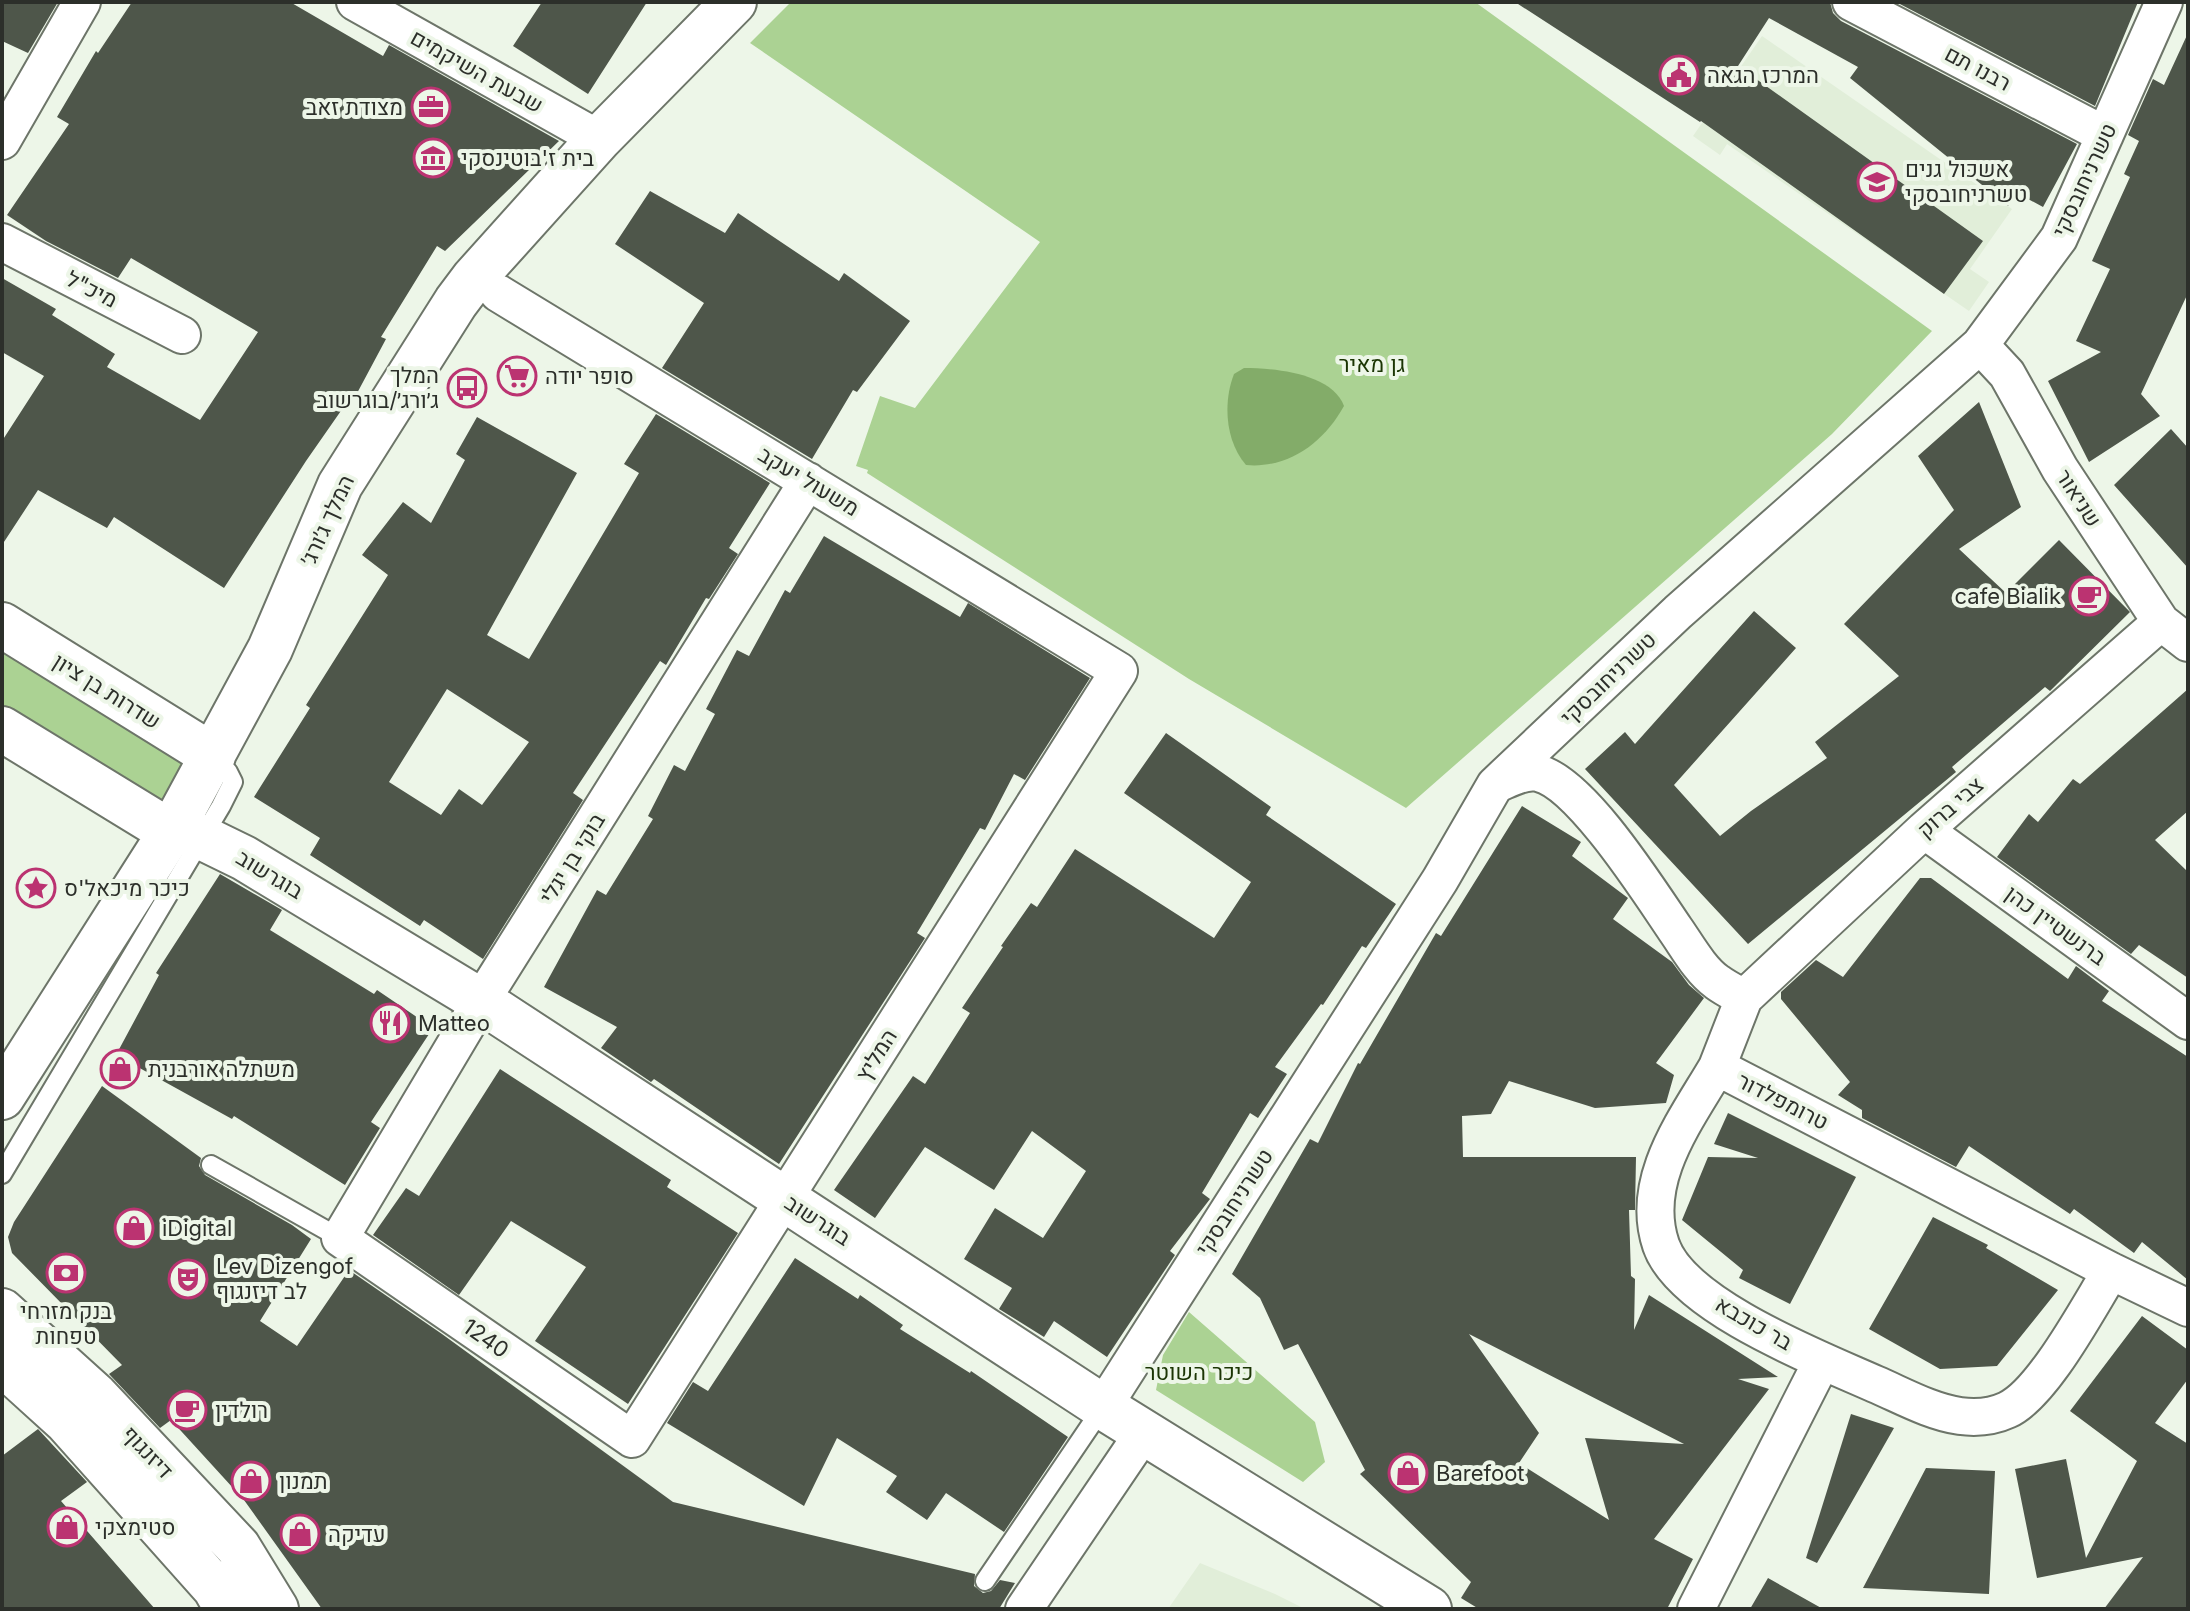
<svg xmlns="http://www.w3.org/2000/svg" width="2190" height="1611" viewBox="0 0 2190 1611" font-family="Inter,Heebo,sans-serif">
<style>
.built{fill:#e1eed9}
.green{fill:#abd293}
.water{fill:#83ac69}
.building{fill:#4e564a;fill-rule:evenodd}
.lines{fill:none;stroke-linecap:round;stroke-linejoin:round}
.service-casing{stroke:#6d7569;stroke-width:22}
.minor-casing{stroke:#6d7569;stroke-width:40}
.tertiary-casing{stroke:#6d7569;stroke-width:48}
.service{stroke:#fff;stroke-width:18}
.minor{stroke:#fff;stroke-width:36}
.tertiary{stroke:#fff;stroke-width:44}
.labels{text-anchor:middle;stroke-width:8;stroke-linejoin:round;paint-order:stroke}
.street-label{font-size:22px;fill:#2c2f2a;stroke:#edf6e8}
.poi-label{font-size:22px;fill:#2c2f2a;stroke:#edf6e8;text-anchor:start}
.park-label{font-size:22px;fill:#1b3504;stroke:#edf6e8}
</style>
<rect width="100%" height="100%" fill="#edf6e8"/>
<path class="built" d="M 1762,36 L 2012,209 L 1970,269 L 1989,282 L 1969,311 L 1727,144 L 1720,155 L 1693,136 Z
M 1200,1563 L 1275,1594 L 1305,1609 L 1168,1609 Z"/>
<path class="green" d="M 791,2 L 1475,2 L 1932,331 L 1832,434 L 1406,808 L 1189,679 L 867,473 L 868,470 L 856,466 L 880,396 L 915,408 L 1040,242 L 750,43 Z
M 2,636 L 198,758 L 162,820 L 2,718 Z
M 1189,1312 L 1315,1422 L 1325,1462 L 1303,1482 L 1156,1390 L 1163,1355 Z"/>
<path class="water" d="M 1244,368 C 1273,368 1332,373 1344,406 C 1324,442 1289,469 1246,465 C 1225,441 1223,402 1234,374 Z"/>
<path class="building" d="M 2,2 L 58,2 L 28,53 L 2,41 Z
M 132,2 L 290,2 L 383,56 L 389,45 L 559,141 L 445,251 L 437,246 L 381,337 L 386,339 L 355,397 L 352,395 L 306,461 L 224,588 L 114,517 L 107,528 L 38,490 L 2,545 L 2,441 L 44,376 L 2,352 L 2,278 L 56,309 L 52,315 L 115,354 L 107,367 L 200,420 L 258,332 L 131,258 L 118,278 L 46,241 L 7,215 L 69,124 L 57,117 L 96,51 L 98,53 Z
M 542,2 L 647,2 L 588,94 L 513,46 Z
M 1515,2 L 1830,2 L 1833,13 L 1841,21 L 2077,144 L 2043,207 L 2017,193 L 2008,206 L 1850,78 L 1858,67 L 1769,18 L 1738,66 L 1983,241 L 1944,294 L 1701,121 L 1700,122 Z
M 1896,2 L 2138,2 L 2095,106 Z
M 2188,33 L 2188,293 L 2141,394 L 2160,416 L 2089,462 L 2048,381 L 2101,352 L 2076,341 L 2110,269 L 2092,261 L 2130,177 L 2124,174 L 2139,141 L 2128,135 L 2153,79 L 2164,85 Z
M 650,191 L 725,233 L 738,213 L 839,281 L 844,273 L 910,321 L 857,392 L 853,390 L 812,459 L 662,368 L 704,303 L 615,244 Z
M 1979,402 L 2021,507 L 1959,549 L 2006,593 L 2059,540 L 2130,612 L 2050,691 L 2045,687 L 1952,767 L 1956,772 L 1748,944 L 1585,769 L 1625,732 L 1635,744 L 1754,611 L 1796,648 L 1674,785 L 1720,836 L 1751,811 L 1827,758 L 1815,742 L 1899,676 L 1844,624 L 1954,510 L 1918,456 Z
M 656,414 L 770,483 L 729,548 L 738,554 L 709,599 L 706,598 L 666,665 L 660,661 L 573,793 L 583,800 L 483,959 L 424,920 L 420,926 L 310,855 L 320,838 L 254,797 L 310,708 L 306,705 L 388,575 L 362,555 L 403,502 L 431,523 L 465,460 L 456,454 L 477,417 L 577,473 L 487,635 L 529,659 L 639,473 L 624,464 ZM 447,689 L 529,742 L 482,805 L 459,789 L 441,815 L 389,782 Z
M 2171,429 L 2188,448 L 2188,568 L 2114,485 Z
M 824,536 L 960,617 L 968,603 L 1090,678 L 1025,780 L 1014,774 L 985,830 L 980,828 L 917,933 L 925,938 L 779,1164 L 654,1079 L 651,1082 L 601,1048 L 617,1027 L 544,987 L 597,890 L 606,895 L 653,819 L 648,816 L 674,765 L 685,771 L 715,714 L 706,709 L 737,650 L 749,656 L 785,590 L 790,593 Z
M 2188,689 L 2188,811 L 2155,840 L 2188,872 L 2188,978 L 2139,945 L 2131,954 L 1997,857 L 2029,814 L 2038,822 L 2073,779 L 2080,784 Z
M 1166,733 L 1271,807 L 1266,815 L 1396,904 L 1366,948 L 1362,946 L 1323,1005 L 1321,1004 L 1275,1067 L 1287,1074 L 1258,1118 L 1250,1113 L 1202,1193 L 1210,1199 L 1170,1251 L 1175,1255 L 1107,1357 L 1054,1321 L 1044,1337 L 999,1309 L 1012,1288 L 964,1259 L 995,1208 L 1043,1238 L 1086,1171 L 1032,1131 L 994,1190 L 925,1147 L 875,1218 L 834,1190 L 913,1076 L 925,1084 L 970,1013 L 962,1008 L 1003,947 L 1001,946 L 1031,903 L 1037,907 L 1075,849 L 1214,938 L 1251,882 L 1124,793 Z
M 1522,806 L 1581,842 L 1572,856 L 1628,898 L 1613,919 L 1672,962 L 1689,985 L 1704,998 L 1656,1063 L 1674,1075 L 1666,1103 L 1595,1108 L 1509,1081 L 1491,1114 L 1462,1116 L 1463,1157 L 1636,1157 L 1635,1210 L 1629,1210 L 1631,1276 L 1635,1279 L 1634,1330 L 1649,1295 L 1778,1377 L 1738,1379 L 1769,1389 L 1654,1539 L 1693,1559 L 1667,1609 L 1479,1609 L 1461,1598 L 1471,1582 L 1360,1474 L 1365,1470 L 1298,1344 L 1284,1350 L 1260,1298 L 1232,1274 L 1310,1139 L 1318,1143 L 1358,1063 L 1360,1064 L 1436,933 L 1441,936 ZM 1469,1334 L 1569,1385 L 1684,1444 L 1585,1438 L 1609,1520 L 1519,1463 L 1539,1433 Z
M 220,874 L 282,910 L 270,930 L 374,994 L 377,990 L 433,1028 L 371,1122 L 380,1128 L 345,1185 L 234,1116 L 232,1119 L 116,1055 L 159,975 L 156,973 Z
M 1920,878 L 1931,878 L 2068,979 L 2076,966 L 2109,991 L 2102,1001 L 2188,1057 L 2188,1280 L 2142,1242 L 2134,1253 L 2074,1209 L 2070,1214 L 1969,1146 L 1956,1167 L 1862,1118 L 1862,1110 L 1838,1095 L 1850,1082 L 1781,999 L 1781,992 L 1816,960 L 1843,977 Z
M 500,1069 L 671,1180 L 667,1187 L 738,1233 L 628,1404 L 535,1341 L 586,1267 L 511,1221 L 459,1295 L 373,1235 L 406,1188 L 419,1196 Z
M 102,1086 L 201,1158 L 199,1166 L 205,1175 L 292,1225 L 311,1239 L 260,1321 L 297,1346 L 349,1270 L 442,1334 L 673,1502 L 975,1574 L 974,1586 L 983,1593 L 991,1591 L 1000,1580 L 1015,1583 L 999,1609 L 322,1609 L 244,1500 L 171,1420 L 160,1428 L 109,1374 L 122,1365 L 12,1253 L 8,1237 L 14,1222 Z
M 1728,1113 L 1856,1177 L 1790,1304 L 1739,1278 L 1743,1270 L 1682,1220 L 1708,1157 L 1758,1158 L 1714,1144 Z
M 1933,1217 L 1988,1245 L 1986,1248 L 2058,1290 L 1997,1366 L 1940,1369 L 1869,1329 Z
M 795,1258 L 858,1299 L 860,1295 L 903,1325 L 900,1329 L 970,1373 L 971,1371 L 1068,1437 L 1004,1532 L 946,1493 L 927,1520 L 886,1492 L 897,1476 L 837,1438 L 804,1506 L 667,1423 L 693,1382 L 708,1391 Z
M 2142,1316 L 2188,1350 L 2188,1379 L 2155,1423 L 2188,1444 L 2188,1609 L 2104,1609 L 2143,1557 L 2037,1578 L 2015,1469 L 2066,1459 L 2086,1558 L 2137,1461 L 2070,1411 Z
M 1851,1414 L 1894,1428 L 1817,1563 L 1806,1558 Z
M 38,1429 L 87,1482 L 61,1501 L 155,1609 L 2,1609 L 2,1456 Z
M 1926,1468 L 1995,1471 L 1989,1594 L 1863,1588 Z
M 1768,1578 L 1823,1609 L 1750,1609 Z"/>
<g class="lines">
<g class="service-casing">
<path id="service" d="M 211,1165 L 340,1238
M 2,1174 L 221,806 L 233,782 L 228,772 L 213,756
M 985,1581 L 1103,1407"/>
</g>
<g class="minor-casing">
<path id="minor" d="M 355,2 L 599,139
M 1851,2 L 2105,135
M 2,141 L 82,2
M 2,242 L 182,335
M 498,293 L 1119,671 L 632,1439 L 340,1238 L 481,1001 L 808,481
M 1980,345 L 2007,374 L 2060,469 L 2161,622 L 2188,643
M 1497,784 C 1509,779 1524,770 1538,773 C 1581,783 1649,891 1675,929 C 1687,946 1700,970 1717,982 C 1725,988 1735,993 1744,998 L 1717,1067 L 2111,1271 L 2188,1308
M 1924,830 L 2188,1021
M 1744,998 L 1924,830 L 2161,622
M 1717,1067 C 1686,1120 1639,1180 1661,1245 C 1682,1306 1819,1359 1875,1384 C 1901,1395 1931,1412 1960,1416 C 1976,1418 1992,1417 2007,1410 C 2043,1394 2089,1306 2111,1271
M 1103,1407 L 1440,880 L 1495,785 L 1678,612 L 1980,345 L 2059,238 L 2164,2
M 1024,1609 L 1144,1432
M 1696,1609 L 1822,1361"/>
</g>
<g class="tertiary-casing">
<path id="tertiary" d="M 2,625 L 213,756
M 2,729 L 154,822 L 203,838 L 244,858 L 481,1001 L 1103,1407 L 1429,1609
M 2,1097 L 172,830 L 270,649 L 340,485 L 456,302 L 474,278 L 599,139 L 734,2
M 2,1311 L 95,1395 L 238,1547 L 276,1609
M 2,1363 L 67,1422 L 215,1588 L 227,1609"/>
</g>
<use href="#service" class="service"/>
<use href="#minor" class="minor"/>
<use href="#tertiary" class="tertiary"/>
</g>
<defs>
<g id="civic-ring" transform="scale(2)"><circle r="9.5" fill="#edf6e8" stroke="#bb3371" stroke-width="1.5"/><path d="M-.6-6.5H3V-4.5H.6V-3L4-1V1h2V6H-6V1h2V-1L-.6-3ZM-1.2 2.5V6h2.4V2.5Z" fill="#bb3371"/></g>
<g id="office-ring" transform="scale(2)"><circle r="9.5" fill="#edf6e8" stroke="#bb3371" stroke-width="1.5"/><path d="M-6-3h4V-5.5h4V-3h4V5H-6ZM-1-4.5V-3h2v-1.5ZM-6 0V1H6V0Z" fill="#bb3371"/></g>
<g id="museum-ring" transform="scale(2)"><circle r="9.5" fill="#edf6e8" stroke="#bb3371" stroke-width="1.5"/><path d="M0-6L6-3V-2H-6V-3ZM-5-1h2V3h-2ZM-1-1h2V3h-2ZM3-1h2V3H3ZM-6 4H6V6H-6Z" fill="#bb3371"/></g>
<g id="school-ring" transform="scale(2)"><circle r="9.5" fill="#edf6e8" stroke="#bb3371" stroke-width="1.5"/><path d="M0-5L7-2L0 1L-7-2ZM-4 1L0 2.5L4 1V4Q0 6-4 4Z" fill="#bb3371"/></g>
<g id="supermarket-ring" transform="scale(2)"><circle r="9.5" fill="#edf6e8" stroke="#bb3371" stroke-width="1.5"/><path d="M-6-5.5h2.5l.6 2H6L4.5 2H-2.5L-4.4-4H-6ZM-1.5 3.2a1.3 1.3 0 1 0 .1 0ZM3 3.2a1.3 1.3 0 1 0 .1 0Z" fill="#bb3371"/></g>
<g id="bus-ring" transform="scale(2)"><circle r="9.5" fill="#edf6e8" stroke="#bb3371" stroke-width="1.5"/><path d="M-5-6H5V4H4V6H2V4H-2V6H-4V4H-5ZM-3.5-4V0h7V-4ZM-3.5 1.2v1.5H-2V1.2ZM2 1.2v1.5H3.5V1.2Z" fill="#bb3371"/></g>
<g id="cafe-ring" transform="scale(2)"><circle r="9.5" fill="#edf6e8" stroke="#bb3371" stroke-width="1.5"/><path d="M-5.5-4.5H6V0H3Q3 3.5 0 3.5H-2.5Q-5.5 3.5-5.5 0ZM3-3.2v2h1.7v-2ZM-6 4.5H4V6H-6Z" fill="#bb3371"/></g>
<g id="sight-ring" transform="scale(2)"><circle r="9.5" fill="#edf6e8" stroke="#bb3371" stroke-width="1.5"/><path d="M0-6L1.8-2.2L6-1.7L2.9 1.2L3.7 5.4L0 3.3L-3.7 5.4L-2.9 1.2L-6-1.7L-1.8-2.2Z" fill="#bb3371"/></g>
<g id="restaurant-ring" transform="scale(2)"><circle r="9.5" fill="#edf6e8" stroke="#bb3371" stroke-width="1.5"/><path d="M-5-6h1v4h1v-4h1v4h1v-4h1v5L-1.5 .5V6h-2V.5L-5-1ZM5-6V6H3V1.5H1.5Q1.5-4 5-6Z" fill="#bb3371"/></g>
<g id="shop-ring" transform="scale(2)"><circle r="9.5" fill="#edf6e8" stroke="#bb3371" stroke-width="1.5"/><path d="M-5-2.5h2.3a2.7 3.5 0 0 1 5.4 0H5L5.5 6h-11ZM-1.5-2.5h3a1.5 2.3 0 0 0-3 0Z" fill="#bb3371"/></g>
<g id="bank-ring" transform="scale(2)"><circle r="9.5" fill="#edf6e8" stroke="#bb3371" stroke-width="1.5"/><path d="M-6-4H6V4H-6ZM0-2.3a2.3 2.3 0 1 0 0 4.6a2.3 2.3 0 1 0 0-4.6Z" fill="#bb3371"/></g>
<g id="theatre-ring" transform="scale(2)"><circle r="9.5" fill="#edf6e8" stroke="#bb3371" stroke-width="1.5"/><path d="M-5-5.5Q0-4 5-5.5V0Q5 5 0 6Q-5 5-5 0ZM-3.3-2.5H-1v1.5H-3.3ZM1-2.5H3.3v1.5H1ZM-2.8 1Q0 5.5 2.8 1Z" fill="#bb3371"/></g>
</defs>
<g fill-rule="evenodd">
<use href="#civic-ring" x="1679" y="75"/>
<use href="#office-ring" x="431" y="107"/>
<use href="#museum-ring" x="433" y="158"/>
<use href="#school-ring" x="1877" y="182"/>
<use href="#supermarket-ring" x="517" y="376"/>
<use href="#bus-ring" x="467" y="388"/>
<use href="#cafe-ring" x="2089" y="596"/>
<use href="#sight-ring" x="36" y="888"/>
<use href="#restaurant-ring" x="390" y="1023"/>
<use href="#shop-ring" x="120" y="1069"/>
<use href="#shop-ring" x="134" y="1228"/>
<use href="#bank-ring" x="66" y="1273"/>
<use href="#theatre-ring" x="188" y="1279"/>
<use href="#cafe-ring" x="187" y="1410"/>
<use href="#shop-ring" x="1408" y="1473"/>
<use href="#shop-ring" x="251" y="1481"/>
<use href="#shop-ring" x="67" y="1527"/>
<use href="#shop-ring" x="300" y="1534"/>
</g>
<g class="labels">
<g class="street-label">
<text transform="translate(1978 68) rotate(28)" y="8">רבנו תם</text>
<text transform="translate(477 71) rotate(29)" y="8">שבעת השיקמים</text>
<text transform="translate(2084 180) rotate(-65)" y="8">טשרניחובסקי</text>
<text transform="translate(92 289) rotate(27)" y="8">מיכ"ל</text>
<text transform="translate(809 481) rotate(31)" y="8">משעול יעקב</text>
<text transform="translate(2079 498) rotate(57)" y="8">שניאור</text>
<text transform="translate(327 520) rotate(-65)" y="8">המלך ג׳ורג׳</text>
<text transform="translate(1608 678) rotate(-44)" y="8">טשרניחובסקי</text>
<text transform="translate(107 691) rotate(32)" y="8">שדרות בן ציון</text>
<text transform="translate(1950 807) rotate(-41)" y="8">צבי ברוק</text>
<text transform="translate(572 858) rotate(-58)" y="8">בוקי בן יגלי</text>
<text transform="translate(270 874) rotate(31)" y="8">בוגרשוב</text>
<text transform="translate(2056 925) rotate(36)" y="8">ברנשטיין כהן</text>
<text transform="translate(876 1055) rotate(-58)" y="8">המליץ</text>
<text transform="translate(1783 1101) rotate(27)" y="8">טרומפלדור</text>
<text transform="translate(1234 1202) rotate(-57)" y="8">טשרניחובסקי</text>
<text transform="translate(818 1220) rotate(33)" y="8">בוגרשוב</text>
<text transform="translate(1754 1323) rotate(30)" y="8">בר כוכבא</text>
<text transform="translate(486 1338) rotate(35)" y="8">1240</text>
<text transform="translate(148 1452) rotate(47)" y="8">דיזנגוף</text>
</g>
<g class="poi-label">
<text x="1707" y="83">המרכז הגאה</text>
<text x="403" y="115" text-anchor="end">מצודת זאב</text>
<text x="461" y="166">בית ז'בוטינסקי</text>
<text x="1905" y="177">אשכול גנים<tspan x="1905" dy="25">טשרניחובסקי</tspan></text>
<text x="439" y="383" text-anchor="end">המלך<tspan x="439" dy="25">ג׳ורג׳/בוגרשוב</tspan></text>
<text x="545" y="384">סופר יודה</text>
<text x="2061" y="604" text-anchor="end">cafe Bialik</text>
<text x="64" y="896">כיכר מיכאל'ס</text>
<text x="418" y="1031">Matteo</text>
<text x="148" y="1077">משתלה אורבנית</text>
<text x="162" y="1236">iDigital</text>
<text x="216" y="1274">Lev Dizengof<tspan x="216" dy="25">לב דיזנגוף</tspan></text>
<text x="66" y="1319" text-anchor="middle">בנק מזרחי<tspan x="66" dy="25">טפחות</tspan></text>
<text x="215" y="1418">רולדין</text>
<text x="1436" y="1481">Barefoot</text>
<text x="279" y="1489">תמנון</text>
<text x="95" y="1535">סטימצקי</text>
<text x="328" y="1542">עדיקה</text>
</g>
<g class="park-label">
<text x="1372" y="372">גן מאיר</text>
<text x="1199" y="1380">כיכר השוטר</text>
</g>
</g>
<rect width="2190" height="1611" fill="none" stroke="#2c2f2a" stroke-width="8"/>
</svg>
